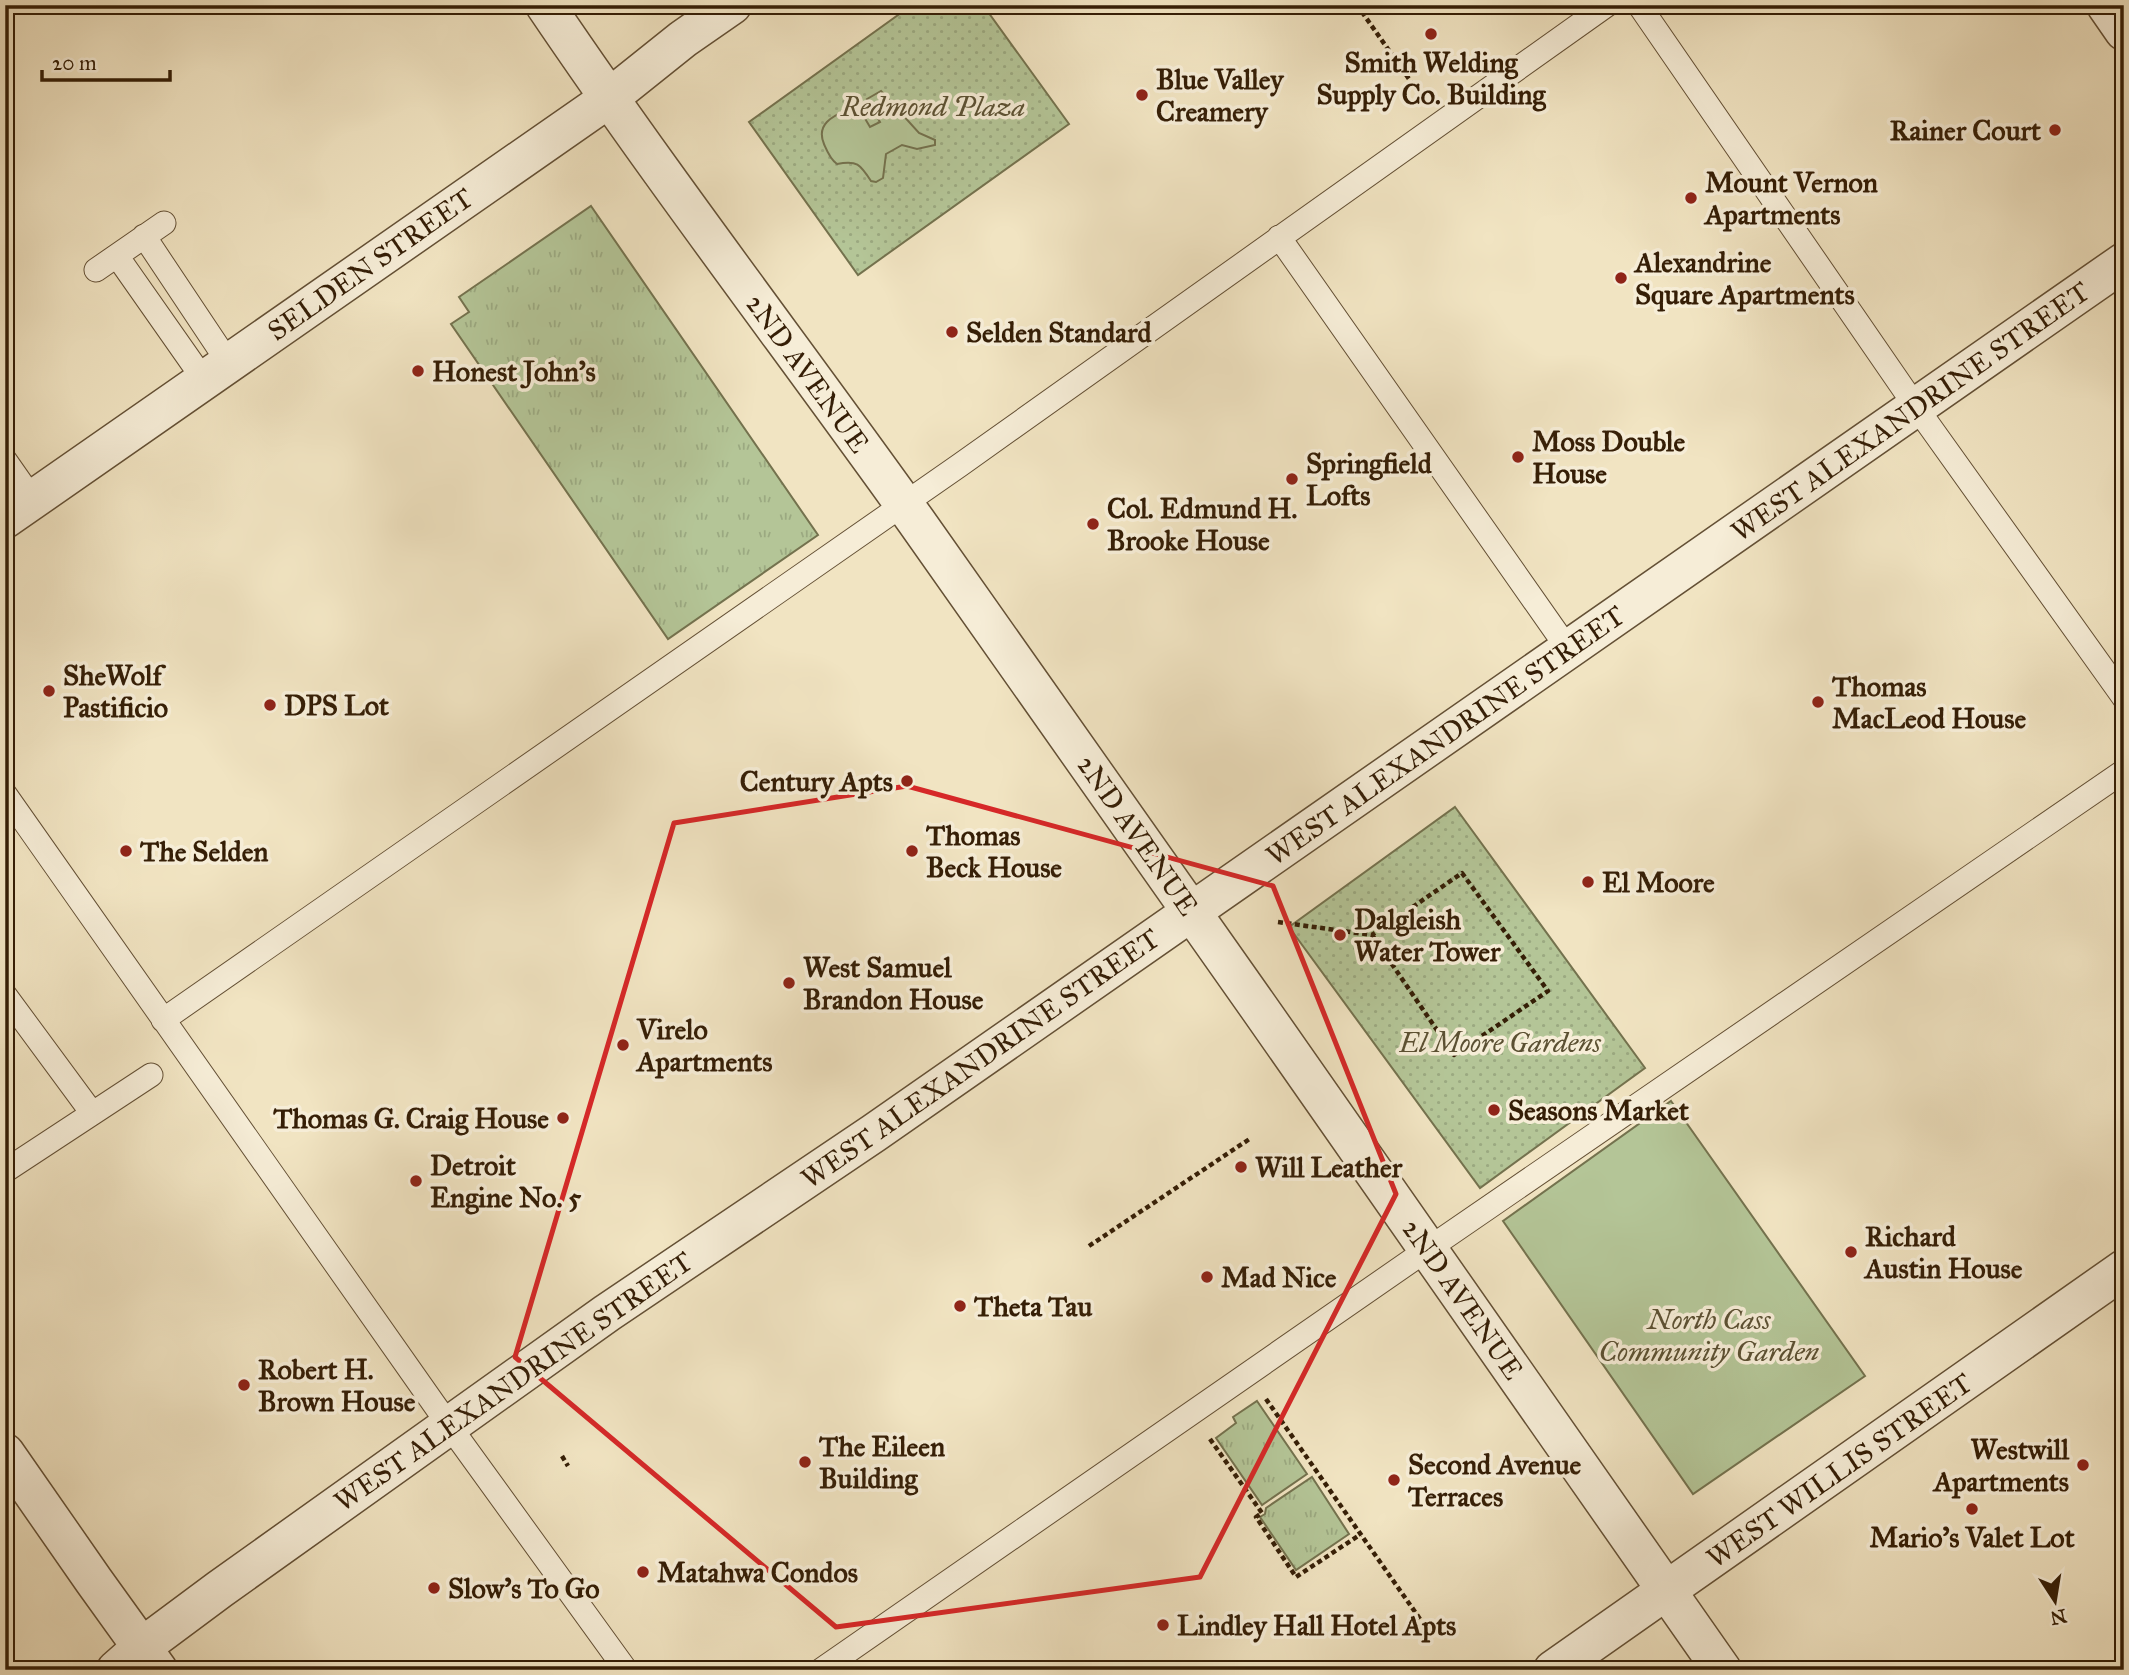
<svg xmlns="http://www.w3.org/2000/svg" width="2129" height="1675" viewBox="0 0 2129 1675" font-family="'IM FELL Great Primer',serif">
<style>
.grass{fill:url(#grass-tufts);stroke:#74724e;stroke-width:2}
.park{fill:url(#park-dots);stroke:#74724e;stroke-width:2}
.garden{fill:#b4c597;stroke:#74724e;stroke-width:2}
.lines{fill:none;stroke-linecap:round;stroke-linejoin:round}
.service-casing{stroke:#645035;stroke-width:25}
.minor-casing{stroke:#645035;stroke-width:41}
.tertiary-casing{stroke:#645035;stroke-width:41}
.path{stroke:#351e06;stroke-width:4.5;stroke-dasharray:5 3.5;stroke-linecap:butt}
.service{stroke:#f6edd7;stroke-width:23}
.minor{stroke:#f6edd7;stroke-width:38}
.tertiary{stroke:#f6edd7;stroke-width:38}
.marked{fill:none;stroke:#d62828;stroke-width:5;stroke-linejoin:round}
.poi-dot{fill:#8f2418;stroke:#f6edd7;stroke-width:2.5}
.labels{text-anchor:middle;stroke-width:7;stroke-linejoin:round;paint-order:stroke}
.poi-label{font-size:28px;font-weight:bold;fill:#351e06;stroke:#f6edd7;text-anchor:start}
.park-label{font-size:28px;font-style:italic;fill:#5b5032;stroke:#f6edd7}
.street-label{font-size:28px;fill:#351e06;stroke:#f6edd7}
</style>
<defs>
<pattern id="grass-tufts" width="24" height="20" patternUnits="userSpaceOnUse" patternTransform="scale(1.75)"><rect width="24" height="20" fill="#b4c597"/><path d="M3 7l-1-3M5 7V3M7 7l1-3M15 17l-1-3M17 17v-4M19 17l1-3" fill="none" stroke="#9ba981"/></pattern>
<pattern id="park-dots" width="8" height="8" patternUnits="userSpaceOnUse" patternTransform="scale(1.75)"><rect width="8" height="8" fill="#b4c597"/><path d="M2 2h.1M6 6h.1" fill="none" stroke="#9ba981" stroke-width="1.8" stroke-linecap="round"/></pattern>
</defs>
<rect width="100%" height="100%" fill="#f1e4c2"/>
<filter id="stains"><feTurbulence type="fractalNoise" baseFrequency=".00286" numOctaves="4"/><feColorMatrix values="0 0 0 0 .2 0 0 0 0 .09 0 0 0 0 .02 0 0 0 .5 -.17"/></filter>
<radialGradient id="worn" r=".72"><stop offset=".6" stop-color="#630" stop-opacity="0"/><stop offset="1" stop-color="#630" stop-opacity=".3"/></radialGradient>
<path class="grass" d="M 591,206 L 818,535 L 668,639 L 451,324 L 469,312 L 459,297 Z
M 1257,1401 L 1307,1474 L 1262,1505 L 1216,1438 L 1236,1423 L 1233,1417 Z
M 1312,1477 L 1349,1534 L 1296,1570 L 1260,1517 L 1265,1514 L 1266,1508 Z"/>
<path class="park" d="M 912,5 L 983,5 L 1069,124 L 858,275 L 749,122 Z
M 1455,807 L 1645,1068 L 1480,1188 L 1289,927 Z"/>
<path class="garden" d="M 881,91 L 919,133 L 935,140 L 935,145 L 917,149 L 902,145 L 886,154 L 883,178 L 876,182 L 871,181 C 860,164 857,160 837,164 C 830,159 827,151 824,144 C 814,120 840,114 857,105 L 870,127 L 880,122 L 867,99 Z
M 1671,1101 L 1865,1376 L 1693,1494 L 1503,1221 Z"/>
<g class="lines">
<g class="service-casing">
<path id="service" d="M 1639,5 L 1916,407 L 2124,698
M 144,236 L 228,362
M 1279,237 L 1568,649
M 117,256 L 204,380
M 96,270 L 164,223
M 5,460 L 33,500
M 5,794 L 448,1424 L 626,1670
M 5,995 L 92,1113
M 163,1020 L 960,465 L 1607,5
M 5,1171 L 151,1075
M 821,1670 L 1428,1249 L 2124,771"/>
</g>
<g class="minor-casing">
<path id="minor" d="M 116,1670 L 142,1647 L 220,1589 L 607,1313 L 874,1133 L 2124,262
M 1553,1670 L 2124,1269"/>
</g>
<g class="tertiary-casing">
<path id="tertiary" d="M 545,5 C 664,181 793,349 916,521 C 1186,903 1455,1286 1722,1670
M 2106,5 L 2124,31
M 5,519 L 608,99 L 683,39 L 732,5
M 5,1453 L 94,1581 L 158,1670"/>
</g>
<path class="path" d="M 1357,5 L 1421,96
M 1278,922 L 1372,935 L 1462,873 L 1548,991 L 1454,1055 L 1372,935
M 1089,1246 L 1251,1138
M 1266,1399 L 1420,1619
M 1210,1439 L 1262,1513 L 1256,1517 L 1296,1577 L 1361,1534
M 562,1456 L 568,1466"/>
<use href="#service" class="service"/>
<use href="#minor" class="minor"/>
<use href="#tertiary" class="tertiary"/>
</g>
<path class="marked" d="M 907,786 L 1273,886 L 1396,1194 L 1200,1577 L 836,1627 L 515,1357 L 674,823 Z"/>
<g class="poi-dot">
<circle cx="1431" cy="34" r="7"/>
<circle cx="1142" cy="95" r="7"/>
<circle cx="2055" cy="130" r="7"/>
<circle cx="1691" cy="198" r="7"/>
<circle cx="1621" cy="278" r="7"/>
<circle cx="952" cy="332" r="7"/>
<circle cx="418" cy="371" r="7"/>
<circle cx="1518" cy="457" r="7"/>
<circle cx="1292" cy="479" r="7"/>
<circle cx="1093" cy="524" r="7"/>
<circle cx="49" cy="691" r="7"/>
<circle cx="1818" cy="702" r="7"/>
<circle cx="270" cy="705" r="7"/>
<circle cx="907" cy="781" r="7"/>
<circle cx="126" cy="851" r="7"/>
<circle cx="912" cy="851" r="7"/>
<circle cx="1588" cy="882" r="7"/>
<circle cx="1340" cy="935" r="7"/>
<circle cx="789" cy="983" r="7"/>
<circle cx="623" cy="1045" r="7"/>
<circle cx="1494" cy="1110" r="7"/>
<circle cx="563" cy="1118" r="7"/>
<circle cx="1241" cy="1167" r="7"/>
<circle cx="416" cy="1181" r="7"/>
<circle cx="1851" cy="1252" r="7"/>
<circle cx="1207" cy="1277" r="7"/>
<circle cx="960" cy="1306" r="7"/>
<circle cx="244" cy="1385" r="7"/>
<circle cx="805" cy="1462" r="7"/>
<circle cx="2083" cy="1465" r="7"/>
<circle cx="1394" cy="1480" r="7"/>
<circle cx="1972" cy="1509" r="7"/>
<circle cx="643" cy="1572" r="7"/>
<circle cx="434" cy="1588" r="7"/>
<circle cx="1163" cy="1625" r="7"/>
</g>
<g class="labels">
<g class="poi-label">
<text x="1431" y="72" text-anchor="middle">Smith Welding<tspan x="1431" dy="32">Supply Co. Building</tspan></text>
<text x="1156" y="89">Blue Valley<tspan x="1156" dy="32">Creamery</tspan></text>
<text x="2041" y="140" text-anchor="end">Rainer Court</text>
<text x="1705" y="192">Mount Vernon<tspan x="1705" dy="32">Apartments</tspan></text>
<text x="1635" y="272">Alexandrine<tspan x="1635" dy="32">Square Apartments</tspan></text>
<text x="966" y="342">Selden Standard</text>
<text x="432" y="381">Honest John's</text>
<text x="1532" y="451">Moss Double<tspan x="1532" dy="32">House</tspan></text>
<text x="1306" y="473">Springfield<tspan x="1306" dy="32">Lofts</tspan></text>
<text x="1107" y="518">Col. Edmund H.<tspan x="1107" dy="32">Brooke House</tspan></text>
<text x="63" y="685">SheWolf<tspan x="63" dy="32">Pastificio</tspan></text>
<text x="1832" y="696">Thomas<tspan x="1832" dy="32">MacLeod House</tspan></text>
<text x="284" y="715">DPS Lot</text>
<text x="893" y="791" text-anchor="end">Century Apts</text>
<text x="926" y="845">Thomas<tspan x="926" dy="32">Beck House</tspan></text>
<text x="140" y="861">The Selden</text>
<text x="1602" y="892">El Moore</text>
<text x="1354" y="929">Dalgleish<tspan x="1354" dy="32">Water Tower</tspan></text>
<text x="803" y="977">West Samuel<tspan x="803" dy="32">Brandon House</tspan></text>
<text x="637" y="1039">Virelo<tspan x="637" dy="32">Apartments</tspan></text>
<text x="1508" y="1120">Seasons Market</text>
<text x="549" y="1128" text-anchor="end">Thomas G. Craig House</text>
<text x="430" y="1175">Detroit<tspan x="430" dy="32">Engine No. 5</tspan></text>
<text x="1255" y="1177">Will Leather</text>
<text x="1865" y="1246">Richard<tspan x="1865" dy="32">Austin House</tspan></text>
<text x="1221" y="1287">Mad Nice</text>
<text x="974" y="1316">Theta Tau</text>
<text x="258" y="1379">Robert H.<tspan x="258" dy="32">Brown House</tspan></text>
<text x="819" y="1456">The Eileen<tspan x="819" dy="32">Building</tspan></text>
<text x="2069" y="1459" text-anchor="end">Westwill<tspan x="2069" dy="32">Apartments</tspan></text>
<text x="1408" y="1474">Second Avenue<tspan x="1408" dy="32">Terraces</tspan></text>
<text x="1972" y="1547" text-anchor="middle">Mario's Valet Lot</text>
<text x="657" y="1582">Matahwa Condos</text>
<text x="448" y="1598">Slow's To Go</text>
<text x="1177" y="1635">Lindley Hall Hotel Apts</text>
</g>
<g class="park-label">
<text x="933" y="116">Redmond Plaza</text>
<text x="1500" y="1052">El Moore Gardens</text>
<text x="1709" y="1329">North Cass<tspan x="1709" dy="32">Community Garden</tspan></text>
</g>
<g class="street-label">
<text transform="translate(370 264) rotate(-35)" y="10">SELDEN STREET</text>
<text transform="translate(808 373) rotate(54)" y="10">2ND AVENUE</text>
<text transform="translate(1910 411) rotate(-35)" y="10">WEST ALEXANDRINE STREET</text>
<text transform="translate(1445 735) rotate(-35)" y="10">WEST ALEXANDRINE STREET</text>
<text transform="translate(1138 835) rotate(55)" y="10">2ND AVENUE</text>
<text transform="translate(980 1058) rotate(-35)" y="10">WEST ALEXANDRINE STREET</text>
<text transform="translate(1463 1299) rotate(55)" y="10">2ND AVENUE</text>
<text transform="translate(513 1381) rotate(-35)" y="10">WEST ALEXANDRINE STREET</text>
<text transform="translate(1839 1470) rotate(-35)" y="10">WEST WILLIS STREET</text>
</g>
</g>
<rect width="2129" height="1675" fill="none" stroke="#f1e4c2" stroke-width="28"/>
<rect x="7" y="7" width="2115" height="1661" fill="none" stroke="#351e06" stroke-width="3.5"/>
<rect x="14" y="14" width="2101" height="1647" fill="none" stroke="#351e06" stroke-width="2"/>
<g transform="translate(2055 1601) rotate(168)" stroke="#f6edd7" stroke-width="5" paint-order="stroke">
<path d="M0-5L12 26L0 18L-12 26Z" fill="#351e06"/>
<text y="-10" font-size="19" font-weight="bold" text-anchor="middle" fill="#351e06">N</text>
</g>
<path d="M42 70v10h128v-10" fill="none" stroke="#351e06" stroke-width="3.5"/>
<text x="52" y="70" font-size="21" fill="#351e06" stroke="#f6edd7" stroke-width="5" paint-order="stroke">20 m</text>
<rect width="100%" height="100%" filter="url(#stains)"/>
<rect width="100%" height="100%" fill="url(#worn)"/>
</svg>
